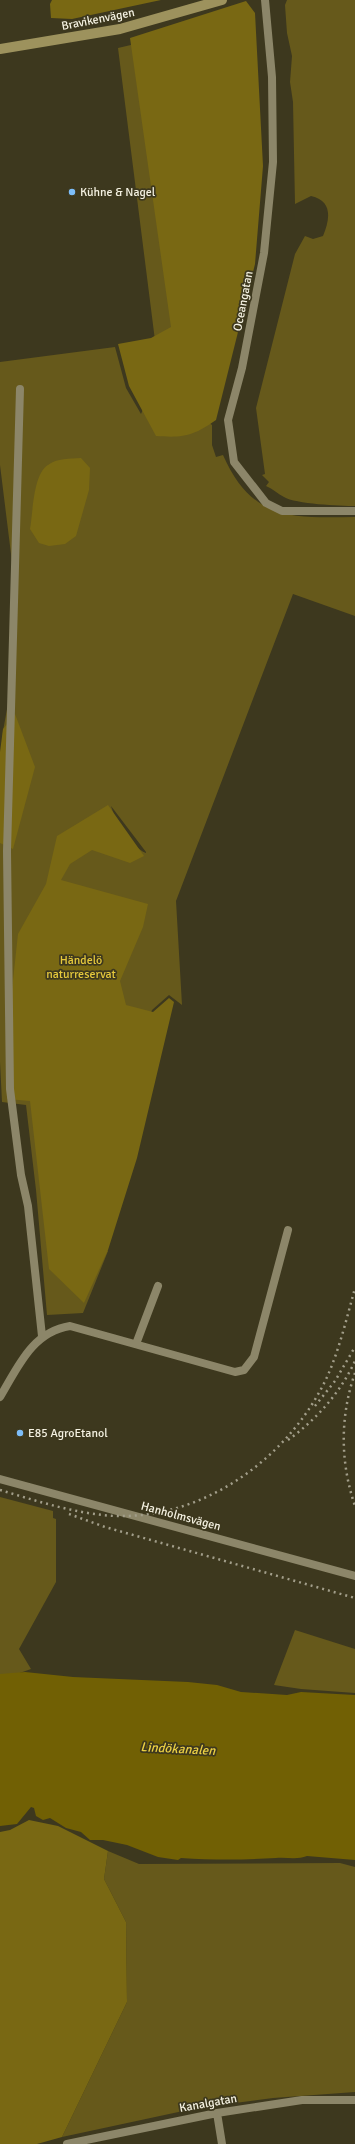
<svg xmlns="http://www.w3.org/2000/svg" width="355" height="2144" viewBox="0 0 355 2144" font-family="Signika,sans-serif">
<style>
.green{fill:#66591b;fill-rule:evenodd}
.forest{fill:#796813}
.water{fill:#716004}
.lines{fill:none;stroke-linecap:round;stroke-linejoin:round}
.street{stroke:#8c8669;stroke-width:8}
.secondary{stroke:#9d925d;stroke-width:10}
.rail{stroke:#a29e8a;stroke-width:2.5;stroke-dasharray:2 4;stroke-linecap:butt}
.poi-dot{fill:#7dbef9;stroke:#3d381e;stroke-width:1.5}
.labels{text-anchor:middle;stroke-width:3.5;stroke-linejoin:round;paint-order:stroke}
.street-label{font-size:12px;fill:#f4f1e1;stroke:#3d381e}
.poi-label{font-size:12px;fill:#f4f1e1;stroke:#3d381e;text-anchor:start}
.park-label{font-size:12px;fill:#e6c93c;stroke:#3d381e}
.water-label{font-size:13px;font-style:italic;fill:#ecd044;stroke:#3d381e}
</style>
<rect width="100%" height="100%" fill="#3d381e"/>
<path class="green" d="M 287,0 L 355,0 L 355,506 C 341,506 295,504 284,497 C 278,494 273,489 266,486 L 269,482 L 262,475 L 265,474 L 256,408 L 295,254 L 305,236 L 313,239 L 323,236 C 330,219 333,201 311,196 L 295,204 L 293,102 L 290,82 L 292,56 L 287,33 L 285,5 Z
M 246,18 L 201,417 L 212,425 L 212,445 L 216,457 L 223,455 C 252,521 293,518 355,517 L 355,616 L 293,594 L 176,901 L 182,1005 L 169,995 L 152,1010 L 150,1015 L 104,1250 L 108,1251 L 83,1313 L 47,1315 L 36,1190 L 26,1105 L 2,1102 L 0,1062 L 0,763 L 3,731 L 11,687 L 12,562 L 0,465 L 0,362 L 115,347 L 126,388 L 141,414 L 159,372 L 118,48 ZM 111,806 L 146,852 L 146,853 C 131,847 115,820 111,806 Z
M 0,1497 L 53,1511 L 53,1518 L 56,1519 L 56,1582 L 19,1649 L 31,1669 L 0,1680 Z
M 295,1630 L 355,1649 L 355,1693 L 301,1689 L 274,1685 Z
M 108,1851 L 139,1864 L 340,1863 L 355,1867 L 355,2092 L 273,2098 L 197,2108 L 62,2137 L 127,2002 L 126,1922 L 104,1879 Z"/>
<path class="forest" d="M 52,0 L 161,0 L 72,19 L 51,18 L 50,4 Z
M 246,1 L 255,13 L 263,166 L 255,264 L 216,420 C 193,436 184,438 156,436 L 129,386 L 118,344 L 151,338 L 171,327 L 130,38 Z
M 81,458 L 90,468 L 89,490 L 76,536 L 65,544 L 49,546 L 39,543 L 30,529 C 33,513 33,474 48,465 C 57,458 70,459 81,458 Z
M 15,714 L 35,767 L 13,849 L 0,843 L 0,752 L 3,729 Z
M 108,805 L 144,856 L 130,863 L 92,850 L 70,864 L 61,880 L 148,904 L 143,927 L 120,981 L 126,1005 L 153,1012 L 169,998 L 174,1002 L 137,1158 L 108,1250 L 84,1303 L 49,1269 L 30,1101 L 7,1099 L 6,1045 L 18,934 L 46,884 L 57,836 Z
M 29,1820 L 58,1826 L 108,1851 L 104,1879 L 126,1922 L 127,2002 L 62,2137 L 37,2144 L 0,2144 L 0,1832 L 10,1830 Z"/>
<path class="water" d="M 25,1672 L 73,1677 L 188,1682 L 217,1685 L 241,1692 L 287,1695 L 301,1692 L 355,1695 L 355,1860 L 307,1856 C 297,1860 287,1857 276,1858 C 244,1860 212,1860 181,1858 L 178,1860 L 158,1857 L 127,1845 L 103,1840 L 90,1840 L 81,1832 L 66,1828 L 50,1818 L 43,1820 L 36,1816 L 34,1808 L 31,1807 L 17,1824 L 0,1826 L 0,1674 Z"/>
<g class="lines">
<path class="street" d="M 265,0 L 272,77 L 273,162 L 264,253 L 242,368 L 228,420 L 234,462 L 266,503 L 282,511 L 355,511
M 20,389 L 7,851 L 10,1089 L 21,1175 L 28,1206 L 42,1336
M 136,1344 L 158,1286
M 0,1397 C 18,1367 32,1332 70,1326 L 235,1372 L 244,1370 L 254,1357 L 288,1230
M 0,1479 L 355,1576
M 217,2113 L 222,2144
M 67,2144 L 217,2113 L 302,2100 L 355,2100"/>
<path class="secondary" d="M 0,49 L 120,29 L 222,0"/>
<path class="rail" d="M 355,1373 C 340,1416 340,1462 355,1506
M 315,1406 L 335,1381 L 355,1347
M 288,1440 C 317,1419 340,1393 355,1361
M 0,1490 C 37,1501 76,1514 115,1516 C 206,1519 291,1456 328,1375 C 340,1347 347,1317 355,1288
M 69,1514 L 105,1527 L 355,1598"/>
</g>
<g class="poi-dot">
<circle cx="72" cy="192" r="4"/>
<circle cx="20" cy="1433" r="4"/>
</g>
<g class="labels">
<g class="street-label">
<text transform="translate(98 19) rotate(-11)" y="4">Bravikenvägen</text>
<text transform="translate(243 301) rotate(-79)" y="4">Oceangatan</text>
<text transform="translate(181 1516) rotate(15)" y="4">Hanholmsvägen</text>
<text transform="translate(208 2103) rotate(-10)" y="4">Kanalgatan</text>
</g>
<g class="poi-label">
<text x="80" y="196">Kühne &amp; Nagel</text>
<text x="28" y="1437">E85 AgroEtanol</text>
</g>
<g class="park-label">
<text x="81" y="964">Händelö<tspan x="81" dy="14">naturreservat</tspan></text>
</g>
<g class="water-label">
<text transform="translate(178 1748) rotate(3)" y="5">Lindökanalen</text>
</g>
</g>
</svg>
